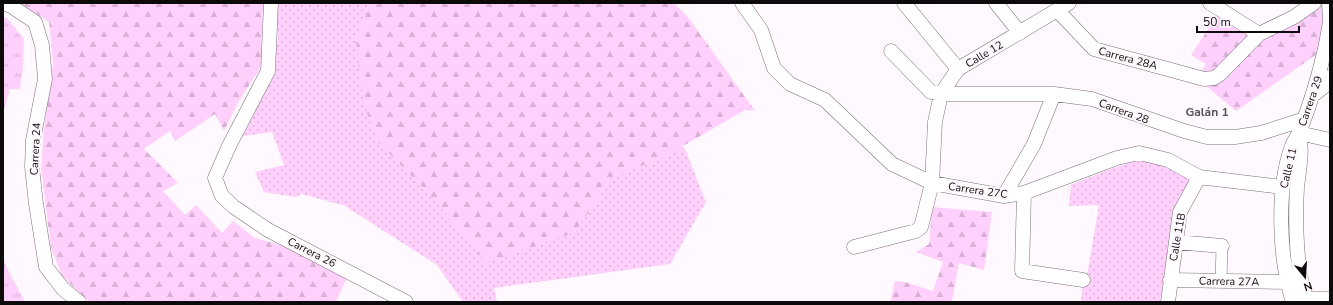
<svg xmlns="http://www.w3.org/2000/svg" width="1333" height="305" viewBox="0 0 1333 305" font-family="'Nunito Sans',sans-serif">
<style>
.grass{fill:url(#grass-dots)}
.forest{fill:url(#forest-firs)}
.park{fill:url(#park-tufts)}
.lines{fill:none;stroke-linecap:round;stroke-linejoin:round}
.pedestrian-casing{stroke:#787277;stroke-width:12}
.minor-casing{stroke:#787277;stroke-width:15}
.pedestrian{stroke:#fff;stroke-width:11}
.minor{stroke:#fff;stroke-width:14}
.labels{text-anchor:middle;stroke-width:4;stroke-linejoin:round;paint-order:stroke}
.street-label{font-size:11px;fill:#0d0a0c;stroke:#fff8fe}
.neighbourhood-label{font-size:12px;font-weight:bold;fill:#565056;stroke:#fff8fe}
</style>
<defs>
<pattern id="grass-dots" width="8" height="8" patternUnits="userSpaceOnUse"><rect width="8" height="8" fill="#ffd0fb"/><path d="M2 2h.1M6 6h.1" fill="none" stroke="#d9b1d6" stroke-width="1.8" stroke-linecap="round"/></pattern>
<pattern id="forest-firs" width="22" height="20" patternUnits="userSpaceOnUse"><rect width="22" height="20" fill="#ffd0fb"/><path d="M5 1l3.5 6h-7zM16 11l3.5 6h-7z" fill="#d9b1d6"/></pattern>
<pattern id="park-tufts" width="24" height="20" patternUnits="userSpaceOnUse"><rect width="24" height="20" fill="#ffd0fb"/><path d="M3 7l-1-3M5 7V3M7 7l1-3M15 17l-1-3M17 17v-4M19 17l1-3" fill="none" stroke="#d9b1d6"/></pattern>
</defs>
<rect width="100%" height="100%" fill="#fff8fe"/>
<path class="grass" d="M 275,3 L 370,3 L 356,40 L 377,141 L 430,195 L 573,233 L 596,203 L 610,178 L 685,149 L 706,202 L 670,264 L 494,288 L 497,302 L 463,302 L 437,265 L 345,206 L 302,194 L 296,197 L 264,192 L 255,172 L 284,165 L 272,132 L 236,137 L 269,79 L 278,39 Z
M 1138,160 L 1165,165 L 1193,179 L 1175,210 L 1160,302 L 1081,302 L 1083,285 L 1088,270 L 1099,205 L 1069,206 L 1071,185 L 1105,171 Z"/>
<path class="forest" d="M 20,3 L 263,3 L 261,67 L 239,101 L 224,131 L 215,114 L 175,141 L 170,131 L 144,149 L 178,183 L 163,191 L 185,215 L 196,205 L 222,233 L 233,221 L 255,238 L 285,246 L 347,277 L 336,302 L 89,302 L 62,276 L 51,248 L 41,168 L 44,129 L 53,64 L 49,22 Z
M 370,3 L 674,3 L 688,17 L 755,111 L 745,110 L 683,146 L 685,149 L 610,178 L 596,203 L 573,233 L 486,263 L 430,195 L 377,141 L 364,104 L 356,40 Z
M 1320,3 L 1324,3 L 1324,21 L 1317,54 L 1236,111 L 1205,85 L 1221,83 L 1264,34 Z
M 1217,16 L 1254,33 L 1216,75 L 1199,74 L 1206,64 L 1191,55 Z
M 932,207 L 992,212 L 984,270 L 959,263 L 952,302 L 890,302 L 895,281 L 905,282 L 933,291 L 943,262 L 916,252 L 929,244 Z"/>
<path class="park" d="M 6,17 L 24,39 L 23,68 L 20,89 L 10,89 L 3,113 L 3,19 Z
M 3,252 L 5,264 L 25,302 L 3,302 Z"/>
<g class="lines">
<g class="pedestrian-casing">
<path id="pedestrian" d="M 1221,281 L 1222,246"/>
</g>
<g class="minor-casing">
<path id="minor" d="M 3,3 L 11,6 L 35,22 L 42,45 L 45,79 L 33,140 L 32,167 L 36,204 L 46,267 L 63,289 L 79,302
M 271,3 L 268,71 L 229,146 L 215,178 L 222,196 L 234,207 L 268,230 L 406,302
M 742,3 L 761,30 L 774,68 L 790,84 L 825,100 L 892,164 L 932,183 L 1004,196 L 1024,193 L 1117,158 L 1139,153 L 1168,160 L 1199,177 L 1282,187
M 904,3 L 958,69
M 996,3 L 1020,33
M 1210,3 L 1259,34
M 1329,3 L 1330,19
M 1057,10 L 1094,49 L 1204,79 L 1214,78 L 1220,74 L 1259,34 L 1294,17 L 1314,3
M 891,51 L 931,92 L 941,94 L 1054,94 L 1092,99 L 1184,131 L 1207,137 L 1235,137 L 1261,133 L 1302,120
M 1313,95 L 1326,85 L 1330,77
M 1299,133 C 1303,152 1299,169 1297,188 C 1295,219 1296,273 1307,302
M 1299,133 L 1330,140
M 1024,193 L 1022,271 L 1083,280
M 1004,196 L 1034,144 L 1054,94
M 1176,242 L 1222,246
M 854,247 L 916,231 L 921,227 L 932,183 L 935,122 L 941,94 L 958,69 L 1069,3
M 1170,280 L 1288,282
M 1297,299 L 1330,299
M 1168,302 L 1180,212 L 1199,177
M 1293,302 C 1279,259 1276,189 1292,146 C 1294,141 1297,137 1299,133 C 1313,97 1324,60 1330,22"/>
</g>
<use href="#pedestrian" class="pedestrian"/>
<use href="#minor" class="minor"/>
</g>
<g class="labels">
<g class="street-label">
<text transform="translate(984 54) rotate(-31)" y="4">Calle 12</text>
<text transform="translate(1128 58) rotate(15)" y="4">Carrera 28A</text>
<text transform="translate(1310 101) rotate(-71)" y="4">Carrera 29</text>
<text transform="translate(1124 111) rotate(20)" y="4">Carrera 28</text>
<text transform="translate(35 149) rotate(-87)" y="4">Carrera 24</text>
<text transform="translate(1288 168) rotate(-77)" y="4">Calle 11</text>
<text transform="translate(978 190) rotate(8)" y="4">Carrera 27C</text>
<text transform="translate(1177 237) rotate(-80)" y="4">Calle 11B</text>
<text transform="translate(312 252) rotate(27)" y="4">Carrera 26</text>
<text transform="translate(1229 281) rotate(1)" y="4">Carrera 27A</text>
</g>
<g class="neighbourhood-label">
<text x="1207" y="116">Galán 1</text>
</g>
</g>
<rect width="1333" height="305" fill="none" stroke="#0d0a0c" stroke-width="8"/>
<g transform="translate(1305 277) rotate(162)" stroke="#fff8fe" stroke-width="3" paint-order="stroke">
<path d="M0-3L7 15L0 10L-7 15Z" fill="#0d0a0c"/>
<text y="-6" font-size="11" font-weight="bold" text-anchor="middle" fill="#0d0a0c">N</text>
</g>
<path d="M1197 26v6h102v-6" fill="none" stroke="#0d0a0c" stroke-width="2"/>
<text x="1203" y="26" font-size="12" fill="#0d0a0c" stroke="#fff8fe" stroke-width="3" paint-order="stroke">50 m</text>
</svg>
